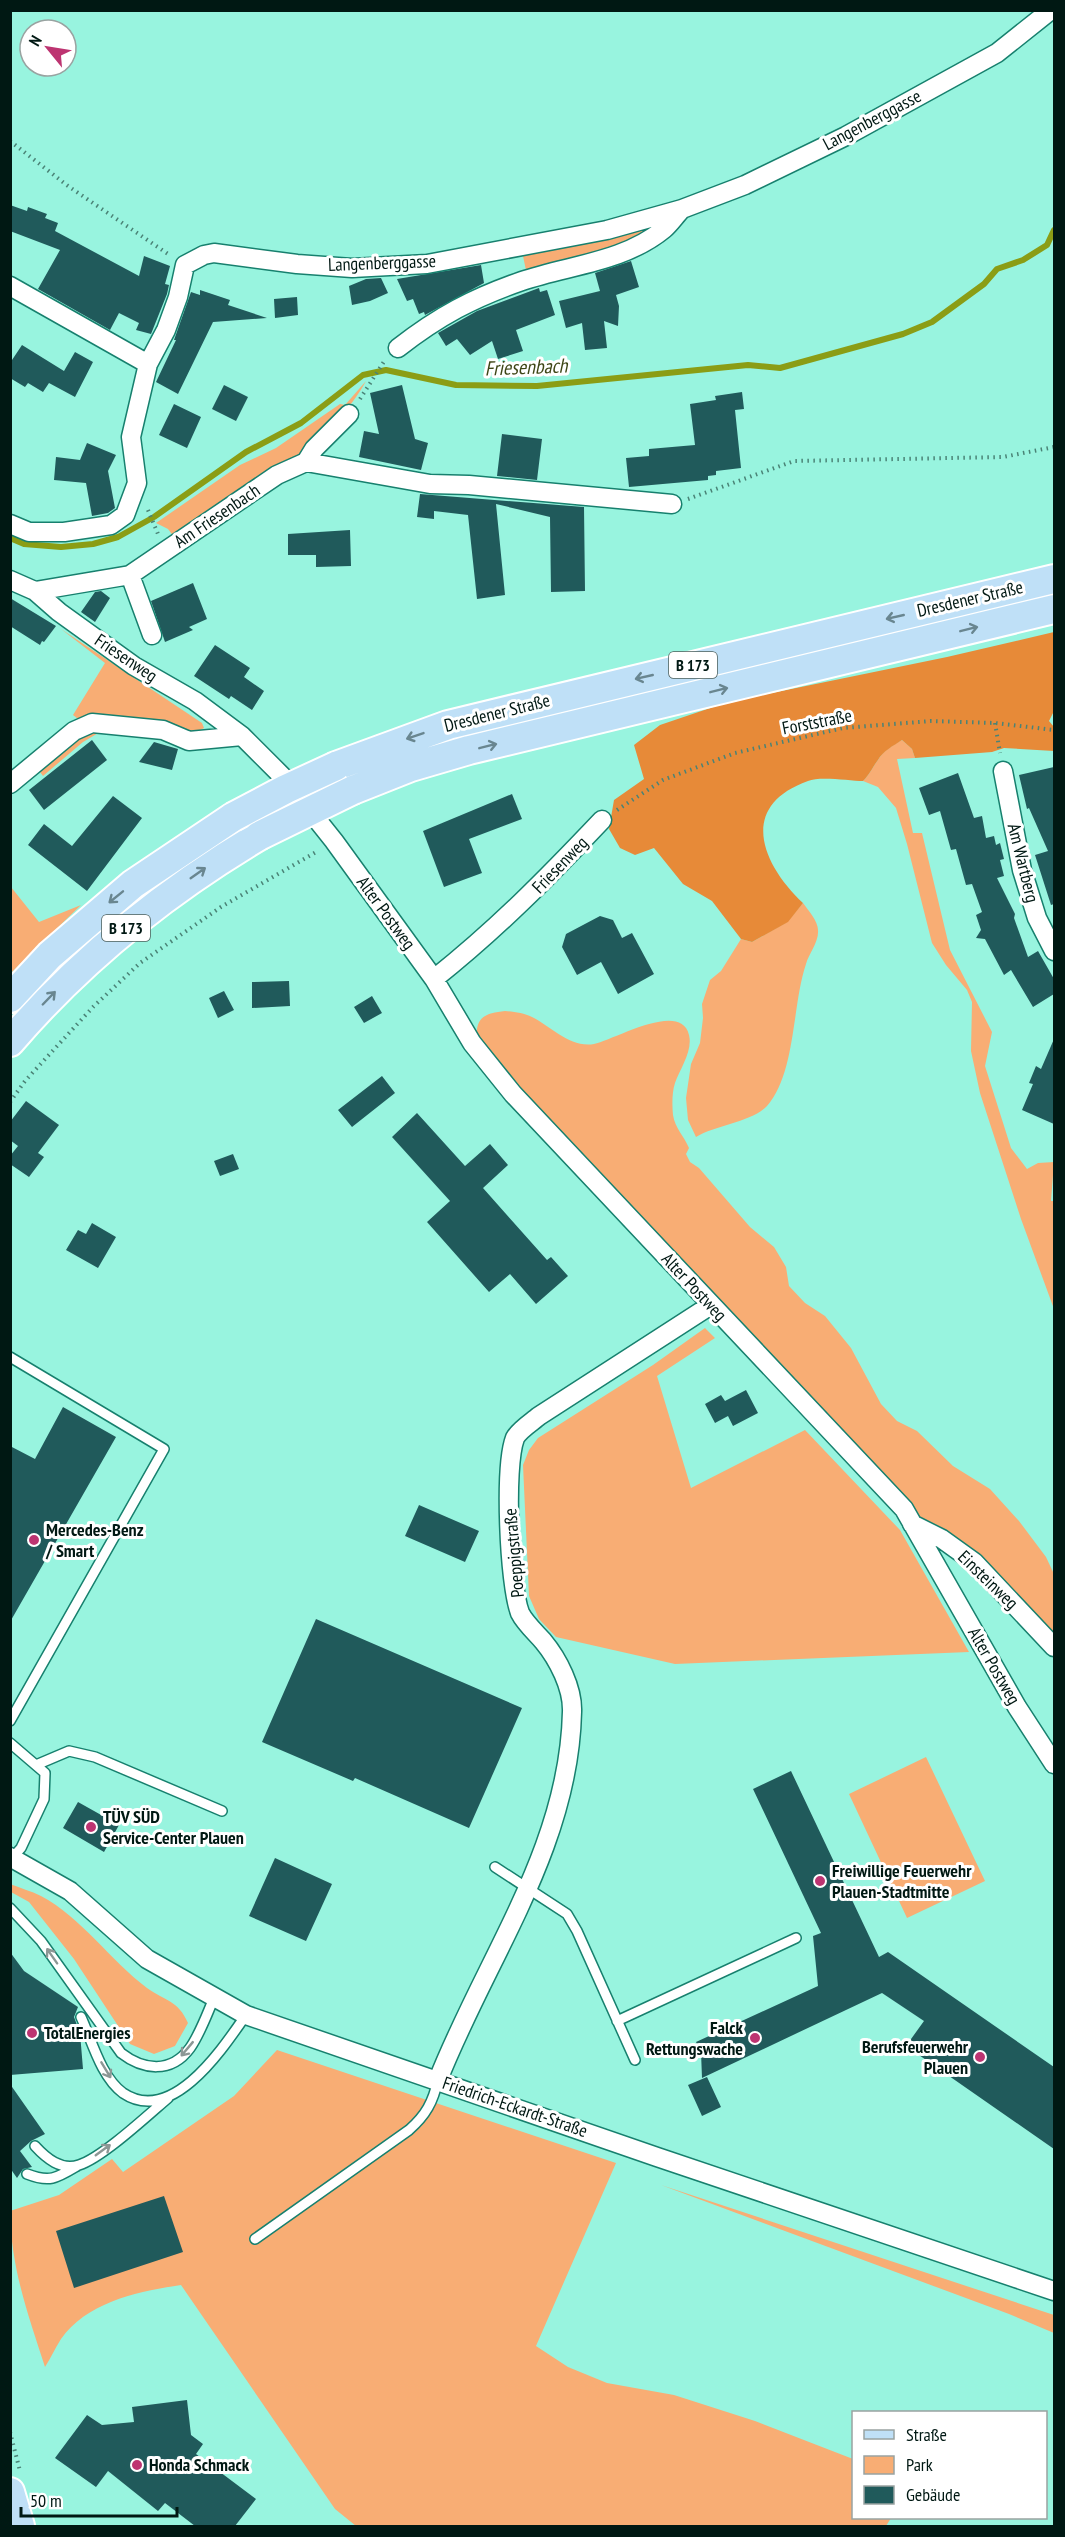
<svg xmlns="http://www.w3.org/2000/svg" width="1065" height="2537" viewBox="0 0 1065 2537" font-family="'PT Sans Narrow',sans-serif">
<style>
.green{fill:#f8ad74}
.forest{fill:#e78a38}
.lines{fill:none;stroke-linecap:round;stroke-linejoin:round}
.stream{stroke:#8b9d15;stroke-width:6}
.building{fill:#205a5b}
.lane-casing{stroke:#17806e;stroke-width:12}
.street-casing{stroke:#17806e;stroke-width:21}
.primary-casing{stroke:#fff;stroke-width:32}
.path{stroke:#4a8376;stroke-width:4;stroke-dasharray:1.5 4.5;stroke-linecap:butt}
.lane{stroke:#fff;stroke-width:9}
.street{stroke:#fff;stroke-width:18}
.primary{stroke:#bfe0f7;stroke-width:28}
.primary-bridge-casing{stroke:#fff;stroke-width:32;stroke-linecap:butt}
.primary-bridge{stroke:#bfe0f7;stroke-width:28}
.oneway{stroke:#698690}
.oneway2{stroke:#8c9795}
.poi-dot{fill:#bd3471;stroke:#fff;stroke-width:2}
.labels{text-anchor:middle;stroke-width:6;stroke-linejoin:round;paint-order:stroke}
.shield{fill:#fff;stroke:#4c5d5a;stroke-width:1.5}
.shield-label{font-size:16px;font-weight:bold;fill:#001813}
.street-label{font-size:18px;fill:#001813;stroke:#fff}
.poi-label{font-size:18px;font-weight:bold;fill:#001813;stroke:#fff;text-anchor:start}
.water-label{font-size:20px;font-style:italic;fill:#3e4616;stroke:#fff}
</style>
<rect width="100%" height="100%" fill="#98f4df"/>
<path class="green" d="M 662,219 L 639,240 L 527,275 L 523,256 L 600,239 Z
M 366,381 C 327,452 241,494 174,537 L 168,529 L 156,523 L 240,465 L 276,448 L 340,404 L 345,405 Z
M 61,629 L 202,723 L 204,728 L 191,735 C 155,723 119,706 82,722 L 73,715 L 105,663 Z
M 99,729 L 100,732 L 83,742 L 43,776 L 37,768 L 78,737 Z
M 902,740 L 912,749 L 915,758 L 897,759 L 913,833 L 922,833 L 950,950 L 992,1032 L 985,1066 L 1011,1148 L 1027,1169 L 1038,1163 L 1054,1162 L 1051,1201 L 1054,1201 L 1054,1309 L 1021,1219 L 980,1093 L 971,1051 L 972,1002 L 967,990 L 946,965 L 932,943 L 907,844 L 896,808 L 878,787 L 863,781 C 870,774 872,768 878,760 C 883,751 893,745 902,740 Z
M 11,887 L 39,922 L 81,905 L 11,973 Z
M 803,903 C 808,910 818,921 818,930 C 819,942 809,953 806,964 C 792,1005 796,1073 767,1106 C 752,1122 716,1125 696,1137 L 688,1120 L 686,1098 L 691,1064 L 700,1043 L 703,1018 L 702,1004 L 710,980 L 721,971 L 741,939 L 752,942 L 787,922 Z
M 505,1011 C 514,1012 524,1013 532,1017 C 552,1027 570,1048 594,1044 C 614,1040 681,1000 689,1035 C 693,1051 680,1069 675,1083 C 672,1092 672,1105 673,1115 C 675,1128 684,1136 689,1148 L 686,1154 L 690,1162 L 699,1168 L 750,1227 L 774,1247 L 786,1267 L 789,1286 L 805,1303 L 825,1316 L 851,1348 L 881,1404 L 897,1421 L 917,1431 L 953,1466 L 990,1489 L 1019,1521 L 1046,1557 L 1054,1574 L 1054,1639 L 968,1546 L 915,1516 L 548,1126 L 477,1038 C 475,1016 487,1013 505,1011 Z
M 705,1328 L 715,1338 L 657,1376 L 691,1488 L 805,1430 L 900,1530 L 969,1652 L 675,1664 L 556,1637 L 539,1619 L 529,1596 L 523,1465 L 529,1450 L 538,1438 L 653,1365 Z
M 926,1757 L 985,1881 L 907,1918 L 849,1794 Z
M 10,1884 C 20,1888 31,1891 41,1896 C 82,1918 110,1960 147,1988 C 165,2001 178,2000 188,2023 L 175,2046 L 154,2054 L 130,2044 L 74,1959 L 29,1902 L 11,1892 Z
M 277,2050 L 616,2163 L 536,2346 L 568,2367 L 607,2383 L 674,2395 L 755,2421 L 853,2459 L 854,2518 L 891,2518 L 886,2526 L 356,2526 L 335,2509 L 181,2285 C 139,2291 87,2302 61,2339 C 55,2348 51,2358 45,2367 C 28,2314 11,2269 10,2211 L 59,2195 L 112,2159 L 123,2172 L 234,2096 Z
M 661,2185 L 1054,2315 L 1054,2333 L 1009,2314 Z"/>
<path class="forest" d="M 1054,632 L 1054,711 L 1049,721 L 1054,727 L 1054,751 L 1004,748 L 992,752 L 915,758 L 912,749 L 902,740 C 893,746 883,751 878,760 C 872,768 870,774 863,781 C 850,781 820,776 808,781 C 738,806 761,863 803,903 L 788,922 L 752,942 L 741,939 L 712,901 L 683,884 L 654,848 L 635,855 L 620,848 L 609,829 L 614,800 L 644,779 L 634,745 L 660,725 L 728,702 L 947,657 Z"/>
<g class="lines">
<path class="stream" d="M 10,538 L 24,544 L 61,547 L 93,544 L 118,537 L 154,517 L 246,452 L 301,423 L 363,375 L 386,370 L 456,385 L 537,386 L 748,365 L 780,368 L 903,334 L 932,322 L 984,284 L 997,269 L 1023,260 L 1047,245 L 1054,230"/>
</g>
<path class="building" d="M 10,205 L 27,211 L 28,207 L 47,214 L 45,218 L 58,223 L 55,231 L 139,276 L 144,256 L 170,266 L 165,284 L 169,285 L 167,294 L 151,334 L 136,330 L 139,323 L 119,313 L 110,330 L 38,289 L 60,250 L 10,231 Z
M 631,261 L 639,287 L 616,295 L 619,306 L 618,326 L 604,321 L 607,348 L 585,350 L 582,323 L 566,328 L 559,301 L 600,291 L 595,273 Z
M 481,265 L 484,283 L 425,315 L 424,312 L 419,314 L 413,299 L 407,301 L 397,279 Z
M 381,278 L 388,293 L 370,301 L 352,305 L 349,286 L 366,279 Z
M 539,288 L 540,292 L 547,290 L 555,315 L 516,330 L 523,351 L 498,359 L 492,341 L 470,355 L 457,339 L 446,346 L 438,333 L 477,311 Z
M 200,290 L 230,300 L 228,305 L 267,318 L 213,322 L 178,394 L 156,382 L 176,340 L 174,340 L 191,292 L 200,295 Z
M 297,297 L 298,315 L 275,318 L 274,299 Z
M 22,345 L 64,371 L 75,352 L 93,362 L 75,397 L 49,383 L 43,392 L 28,383 L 25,387 L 10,378 L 10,363 Z
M 224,385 L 248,397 L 236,421 L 212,409 Z
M 402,385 L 415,439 L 428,443 L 421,470 L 359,457 L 364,431 L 379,434 L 370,393 Z
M 742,392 L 744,409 L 735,410 L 741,468 L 716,471 L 716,475 L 708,476 L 708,480 L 629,487 L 626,458 L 649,456 L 649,449 L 695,445 L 690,404 L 716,400 L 715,396 Z
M 174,404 L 201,417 L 187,448 L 159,435 Z
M 502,434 L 542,439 L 537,480 L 497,476 Z
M 87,443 L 116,455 L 108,471 L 115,508 L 108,513 L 92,516 L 86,483 L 54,480 L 56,457 L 80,460 Z
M 420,494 L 584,507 L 585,591 L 551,592 L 550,517 L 496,504 L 505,595 L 477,599 L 468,515 L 434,511 L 434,519 L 417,517 Z
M 350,530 L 351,566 L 316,567 L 316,555 L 288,555 L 288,534 Z
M 193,583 L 207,619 L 189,627 L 193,630 L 165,642 L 151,601 Z
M 101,591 L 110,598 L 95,622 L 81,612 L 95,592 Z
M 10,598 L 56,626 L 44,642 L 42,641 L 40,645 L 10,626 Z
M 215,645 L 250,668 L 244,677 L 264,691 L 252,710 L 231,696 L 229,699 L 194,676 Z
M 92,740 L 107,760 L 44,810 L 29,790 Z
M 154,742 L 178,749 L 172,770 L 139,762 Z
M 1054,767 L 1054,904 L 1051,905 L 1035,855 L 1048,851 L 1029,808 L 1027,809 L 1019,775 Z
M 958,773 L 974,818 L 982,816 L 986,838 L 994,836 L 996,845 L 1000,843 L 1004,859 L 1000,860 L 1004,876 L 997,878 L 1015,914 L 1014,918 L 1028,957 L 1038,951 L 1054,979 L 1054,994 L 1033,1007 L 1011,970 L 1004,975 L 985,939 L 976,938 L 981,930 L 976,915 L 982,912 L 972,884 L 966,885 L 956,849 L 951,850 L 940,811 L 929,815 L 919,788 Z
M 512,794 L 522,819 L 469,839 L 482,873 L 444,887 L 423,831 Z
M 113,796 L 142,818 L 87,891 L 28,845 L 44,824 L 72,846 Z
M 600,916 L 613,920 L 622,938 L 632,933 L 654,974 L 618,994 L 601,962 L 577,975 L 562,947 L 566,934 Z
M 289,981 L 290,1006 L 252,1008 L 252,982 Z
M 224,991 L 234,1010 L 218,1018 L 209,998 Z
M 372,996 L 382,1013 L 364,1023 L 354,1007 Z
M 1054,1039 L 1054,1124 L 1022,1110 L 1033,1084 L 1029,1083 L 1036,1066 L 1041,1069 Z
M 382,1076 L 395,1093 L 352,1127 L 338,1110 Z
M 26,1101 L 59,1125 L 38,1153 L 44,1157 L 29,1177 L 10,1164 L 10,1156 L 18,1146 L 10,1140 L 10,1122 Z
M 417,1113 L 465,1166 L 490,1144 L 508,1165 L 483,1188 L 547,1260 L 551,1257 L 568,1276 L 536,1304 L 510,1274 L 489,1292 L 427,1222 L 450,1201 L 392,1137 Z
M 233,1154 L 239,1169 L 220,1176 L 214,1161 Z
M 92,1223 L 116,1237 L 98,1268 L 66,1250 L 78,1230 L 86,1234 Z
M 746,1390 L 758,1413 L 733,1426 L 728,1416 L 715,1423 L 705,1404 L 721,1395 L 725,1401 Z
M 63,1407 L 116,1437 L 10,1622 L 10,1446 L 35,1459 Z
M 419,1505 L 479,1531 L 465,1562 L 405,1536 Z
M 316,1619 L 522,1708 L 469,1828 L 355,1778 L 353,1781 L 262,1742 Z
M 791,1771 L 879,1957 L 888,1952 L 1054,2067 L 1054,2149 L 906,2046 L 924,2021 L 882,1993 L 702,2078 L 701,2052 L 696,2042 L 818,1986 L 813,1936 L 821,1933 L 753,1789 Z
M 78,1802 L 119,1825 L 104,1852 L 63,1828 Z
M 275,1858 L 332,1884 L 306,1941 L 249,1916 Z
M 10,1952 L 24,1971 L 78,2007 L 74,2017 L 80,2033 L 83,2069 L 10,2075 Z
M 707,2077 L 721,2107 L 702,2116 L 688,2085 Z
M 10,2084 L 45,2134 L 31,2141 L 20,2151 L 32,2167 L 23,2169 L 17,2178 L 10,2168 Z
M 164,2196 L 183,2252 L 74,2288 L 56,2231 Z
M 187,2400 L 191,2435 L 203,2444 L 196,2454 L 256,2499 L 235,2526 L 195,2526 L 165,2503 L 158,2511 L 108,2471 L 96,2487 L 55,2458 L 87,2415 L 102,2425 L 134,2422 L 132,2407 Z"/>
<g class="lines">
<g class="lane-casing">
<path id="lane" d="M 10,1357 L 164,1449 L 10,1721
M 10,1743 L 45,1773 L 44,1799 L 21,1848 L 12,1858
M 36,1765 L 69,1751 L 95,1757 L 222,1811
M 495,1867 L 567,1914 L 577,1931 L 635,2060
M 10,1908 L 41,1941 L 121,2053 C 143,2070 171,2074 190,2048 C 200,2034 207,2014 214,1998
M 81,2017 C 92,2041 101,2077 123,2093 C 172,2126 223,2048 246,2015
M 617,2021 L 796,1938
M 35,2146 C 46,2158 61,2171 79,2165 C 102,2158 148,2115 168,2098
M 27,2174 C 50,2183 57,2178 77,2166
M 255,2239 L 409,2130 C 426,2115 433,2102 438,2080"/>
</g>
<g class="street-casing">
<path id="street" d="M 10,286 L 148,364
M 398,348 C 439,316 473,298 522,281 C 569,265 624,262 664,229 C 670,224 676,215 682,209
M 306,462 L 430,484 L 469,485 L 672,504
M 306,462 L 314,449 L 349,414
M 10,524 L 29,532 L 64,532 L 111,525 L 125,515 L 137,483 L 131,437 L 148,364 L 166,330 L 178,297 L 185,265 L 204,255 L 214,253 L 297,264 L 352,268 L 427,264 L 607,230 L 682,209 L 745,185 L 846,136 L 997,53 L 1051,10
M 130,575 L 152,635
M 10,580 L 35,591 L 59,612 L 134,666 L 195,701 L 242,736 L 283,777 L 334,841 L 434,979 L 472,1043 L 513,1094 L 904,1509 L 1017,1707 L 1054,1764
M 35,591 L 130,575 L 277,475 L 306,462
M 1003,771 L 1022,870 L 1037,918 L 1054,951
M 10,784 L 74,731 L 92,723 L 163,730 L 189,741 L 242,736
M 434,979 C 497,929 547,878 602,820
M 912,1524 L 942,1539 L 974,1562 L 1054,1647
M 10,1857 L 70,1891 L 147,1959 L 246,2015 L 657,2157 L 1054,2291
M 438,2080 C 486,1958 569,1848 572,1712 C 573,1688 558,1659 543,1641 C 536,1633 525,1623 520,1613 C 509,1584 504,1467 515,1438 C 519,1430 532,1422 539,1416 L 711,1305"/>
</g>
<g class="primary-casing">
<path id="primary" d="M 336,766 L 448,725 L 1054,579
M 353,790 L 411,767 L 469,750 L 1054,609
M 10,998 L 50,955 L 133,884 L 233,817
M 10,1042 C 82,958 165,892 259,836
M 10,2492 L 20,2526"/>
</g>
<path class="path" d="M 10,141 L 68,186 L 171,256
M 360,399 L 385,360
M 688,499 L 794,461 L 1003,457 L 1054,447
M 148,510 L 158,534
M 995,723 L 1000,753
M 617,810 L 663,780 L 735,753 L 843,728 L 931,721 L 995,723 L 1054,730
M 10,1102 L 25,1081 L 93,1007 L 140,963 L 221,907 L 318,851
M 10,2432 L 20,2471"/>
<use href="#lane" class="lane"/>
<use href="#street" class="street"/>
<use href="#primary" class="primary"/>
<g class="primary-bridge-casing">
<path id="primary-bridge" d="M 233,817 L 286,789 L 336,766
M 259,836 L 353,790"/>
</g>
<use href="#primary-bridge" class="primary-bridge"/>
</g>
<defs><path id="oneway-shaft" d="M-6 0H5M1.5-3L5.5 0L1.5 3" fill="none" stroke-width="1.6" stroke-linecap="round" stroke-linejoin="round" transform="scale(1.5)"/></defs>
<g class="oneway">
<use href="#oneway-shaft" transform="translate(895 617) rotate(167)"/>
<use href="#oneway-shaft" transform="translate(969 629) rotate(-14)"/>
<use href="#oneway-shaft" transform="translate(644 677) rotate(167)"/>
<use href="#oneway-shaft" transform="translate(719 690) rotate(-14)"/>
<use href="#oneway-shaft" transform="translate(415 736) rotate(161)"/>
<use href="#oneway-shaft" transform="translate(488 746) rotate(-14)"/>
<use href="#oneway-shaft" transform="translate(198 873) rotate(-35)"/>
<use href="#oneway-shaft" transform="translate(116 897) rotate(141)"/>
<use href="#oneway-shaft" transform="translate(49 998) rotate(-46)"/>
</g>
<g class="oneway2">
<use href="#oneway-shaft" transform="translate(52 1956) rotate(-125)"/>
<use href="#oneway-shaft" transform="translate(187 2049) rotate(130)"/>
<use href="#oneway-shaft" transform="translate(106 2070) rotate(59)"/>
<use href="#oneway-shaft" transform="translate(103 2150) rotate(-36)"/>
</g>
<g class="poi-dot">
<circle cx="34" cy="1540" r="6"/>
<circle cx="91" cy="1827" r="6"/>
<circle cx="820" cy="1881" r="6"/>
<circle cx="32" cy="2033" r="6"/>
<circle cx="755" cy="2038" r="6"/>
<circle cx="980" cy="2057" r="6"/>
<circle cx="137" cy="2465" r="6"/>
</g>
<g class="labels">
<g class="shield">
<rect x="669" y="652" width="48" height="26" rx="4.5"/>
<rect x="102" y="915" width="48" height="26" rx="4.5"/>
</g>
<g class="shield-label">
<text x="693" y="671">B 173</text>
<text x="126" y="934">B 173</text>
</g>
<g class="street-label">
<text transform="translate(872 120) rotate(-28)" y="6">Langenberggasse</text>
<text transform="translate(382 263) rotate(-2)" y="6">Langenberggasse</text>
<text transform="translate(217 516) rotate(-34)" y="6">Am Friesenbach</text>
<text transform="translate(970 599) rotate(-13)" y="6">Dresdener Straße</text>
<text transform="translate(126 658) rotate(34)" y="6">Friesenweg</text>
<text transform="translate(497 713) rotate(-14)" y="6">Dresdener Straße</text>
<text transform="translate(817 722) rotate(-11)" y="6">Forststraße</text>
<text transform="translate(1023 863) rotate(76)" y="6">Am Wartberg</text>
<text transform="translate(560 865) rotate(-46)" y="6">Friesenweg</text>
<text transform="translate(386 913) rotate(54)" y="6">Alter Postweg</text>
<text transform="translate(694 1287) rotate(47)" y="6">Alter Postweg</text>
<text transform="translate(514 1553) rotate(-95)" y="6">Poeppigstraße</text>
<text transform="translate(988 1580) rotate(44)" y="6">Einsteinweg</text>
<text transform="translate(994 1666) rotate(60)" y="6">Alter Postweg</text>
<text transform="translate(515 2107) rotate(19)" y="6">Friedrich-Eckardt-Straße</text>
</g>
<g class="poi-label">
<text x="46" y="1536">Mercedes-Benz<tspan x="46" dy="21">/ Smart</tspan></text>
<text x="103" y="1823">TÜV SÜD<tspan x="103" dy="21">Service-Center Plauen</tspan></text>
<text x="832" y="1877">Freiwillige Feuerwehr<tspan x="832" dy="21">Plauen-Stadtmitte</tspan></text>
<text x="743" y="2034" text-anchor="end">Falck<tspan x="743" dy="21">Rettungswache</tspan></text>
<text x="44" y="2039">TotalEnergies</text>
<text x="968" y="2053" text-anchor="end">Berufsfeuerwehr<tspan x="968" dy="21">Plauen</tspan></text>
<text x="149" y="2471">Honda Schmack</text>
</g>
<g class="water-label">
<text transform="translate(526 367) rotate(-2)" y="7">Friesenbach</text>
</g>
</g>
<rect width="1065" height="2537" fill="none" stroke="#001813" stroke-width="24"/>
<rect x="852" y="2411" width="195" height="108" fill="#ffffff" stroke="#99a3a1" stroke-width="1.5"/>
<rect x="864" y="2430" width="30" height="9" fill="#bfe0f7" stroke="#99a3a1" stroke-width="1.5"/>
<text x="906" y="2441" font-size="18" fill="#001813">Straße</text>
<rect x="864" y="2456" width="30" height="18" fill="#f8ad74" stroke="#99a3a1" stroke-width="1.5"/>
<text x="906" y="2471" font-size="18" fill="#001813">Park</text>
<rect x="864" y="2486" width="30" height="18" fill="#205a5b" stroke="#99a3a1" stroke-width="1.5"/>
<text x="906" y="2501" font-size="18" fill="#001813">Gebäude</text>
<g transform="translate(48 48) rotate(300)"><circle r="28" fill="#ffffff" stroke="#99a3a1" stroke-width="1.5"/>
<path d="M0-4.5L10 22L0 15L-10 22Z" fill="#bd3471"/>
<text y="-9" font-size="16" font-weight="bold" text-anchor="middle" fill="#001813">N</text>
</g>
<path d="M21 2507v9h156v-9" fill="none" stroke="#001813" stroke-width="3"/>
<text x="30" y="2507" font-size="18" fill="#001813" stroke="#ffffff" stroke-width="4.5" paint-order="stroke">50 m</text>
</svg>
